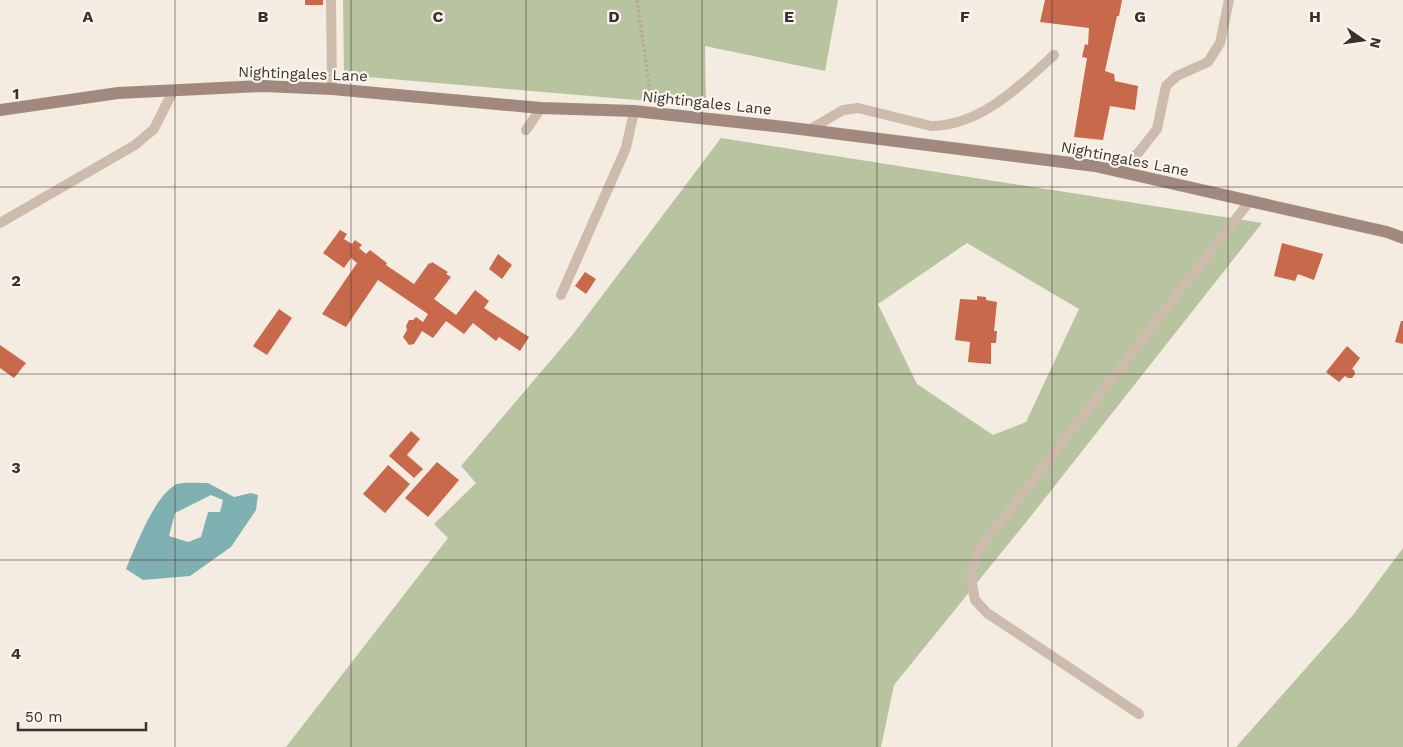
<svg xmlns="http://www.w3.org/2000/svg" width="1403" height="747" viewBox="0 0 1403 747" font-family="'Work Sans',sans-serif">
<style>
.green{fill:#b8c4a0;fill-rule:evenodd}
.water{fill:#7fb0b2;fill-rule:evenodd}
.building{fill:#c8694b}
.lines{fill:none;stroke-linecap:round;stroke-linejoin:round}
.path{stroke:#b9a596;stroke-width:3;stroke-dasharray:2.5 2.5;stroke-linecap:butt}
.lane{stroke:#cdbbac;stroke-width:10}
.secondary{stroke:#a18a7d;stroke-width:12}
.grid{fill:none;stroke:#3b302b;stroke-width:1;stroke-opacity:0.55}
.labels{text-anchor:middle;stroke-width:4.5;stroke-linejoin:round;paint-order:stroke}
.street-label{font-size:15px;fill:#3b302b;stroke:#fbf5ee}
.grid-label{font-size:16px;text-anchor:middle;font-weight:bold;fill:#3b302b;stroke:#fbf5ee;stroke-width:4.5;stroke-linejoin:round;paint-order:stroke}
</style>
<rect width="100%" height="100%" fill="#f4ebe1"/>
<path class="green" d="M 343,0 L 838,0 L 825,71 L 705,46 L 706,106 L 344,75 Z
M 721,138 L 1262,223 L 1027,521 L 894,685 L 881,747 L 286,747 L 448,538 L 434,524 L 476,483 L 461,466 L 574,333 ZM 967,243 L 1079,309 L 1026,422 L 993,435 L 917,384 L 878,304 Z
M 1403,548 L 1403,747 L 1236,747 L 1353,615 Z"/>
<path class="water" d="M 208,483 L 234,497 L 251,493 L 258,495 L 256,510 L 231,547 L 190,576 L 143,580 L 126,569 C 135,548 155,494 177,484 C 184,482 201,483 208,483 ZM 211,495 L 223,500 L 220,512 L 208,512 L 201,537 L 188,542 L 169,536 L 175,513 Z"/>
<path class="building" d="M 305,0 L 323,0 L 323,5 L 305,5 Z
M 1045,0 L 1122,0 L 1119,16 L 1117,16 L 1105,71 L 1114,74 L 1115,81 L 1138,86 L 1135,110 L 1110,106 L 1103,140 L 1074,137 L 1087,58 L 1082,57 L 1085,44 L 1088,45 L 1089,28 L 1040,22 Z
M 340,230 L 347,234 L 344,239 L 352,244 L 355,240 L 362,245 L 359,248 L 366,254 L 370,250 L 387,263 L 386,265 L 414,284 L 429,263 L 430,264 L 432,262 L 448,272 L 446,274 L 451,277 L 434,299 L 456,315 L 475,290 L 489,301 L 484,308 L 529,337 L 520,351 L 499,337 L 496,341 L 473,323 L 464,334 L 446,321 L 433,338 L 422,331 L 414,344 L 409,345 L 403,337 L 407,330 L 406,326 L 409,320 L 413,320 L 416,317 L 423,322 L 428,314 L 378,280 L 346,327 L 322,314 L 357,263 L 351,258 L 344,268 L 323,253 Z
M 1282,243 L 1323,254 L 1314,280 L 1298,274 L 1295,281 L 1274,276 Z
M 498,254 L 512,265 L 502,279 L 489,269 Z
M 585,272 L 596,279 L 586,294 L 575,286 Z
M 977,296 L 986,297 L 986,300 L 997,302 L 994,331 L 997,331 L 996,343 L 991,343 L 991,364 L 968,362 L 970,342 L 955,340 L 960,299 L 977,300 Z
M 279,309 L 292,318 L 267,355 L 253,346 Z
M 1401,321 L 1403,321 L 1403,344 L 1395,342 Z
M 0,345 L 26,363 L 14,378 L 0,368 Z
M 1347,346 L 1360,358 L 1352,369 L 1354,370 L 1355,374 L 1352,378 L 1348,378 L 1345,376 L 1339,382 L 1326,372 Z
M 411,431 L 420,439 L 407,455 L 423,469 L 414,478 L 389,456 Z
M 437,462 L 459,480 L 428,517 L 405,498 Z
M 388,465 L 410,484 L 385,513 L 363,494 Z"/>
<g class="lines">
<path class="path" d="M 637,0 L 651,98"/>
<path class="lane" d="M 331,0 L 332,89
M 526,130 L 541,108
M 809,130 L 843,110 L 858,108 L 931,126 C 980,126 1020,86 1054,55
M 1117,172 L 1139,152 L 1157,129 L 1166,86 L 1177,76 L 1208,62 L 1220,43 L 1229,0
M 0,223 L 135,145 L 154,129 L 173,91
M 561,295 L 626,148 L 634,111
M 1139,714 L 987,613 L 975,600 L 971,578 L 977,552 L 1249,202"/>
<path class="secondary" d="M 0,110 L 118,93 L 263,86 L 332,89 L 541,108 L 634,111 L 784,127 L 1095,166 L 1387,232 L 1403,238"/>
</g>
<path class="grid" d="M 175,0 L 175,747M 351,0 L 351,747M 526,0 L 526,747M 702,0 L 702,747M 877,0 L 877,747M 1052,0 L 1052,747M 1228,0 L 1228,747M 0,187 L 1403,187M 0,374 L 1403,374M 0,560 L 1403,560"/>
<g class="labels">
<g class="street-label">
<text transform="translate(303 74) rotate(2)" y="5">Nightingales Lane</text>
<text transform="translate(707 103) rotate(6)" y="5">Nightingales Lane</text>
<text transform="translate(1125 159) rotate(11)" y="5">Nightingales Lane</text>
</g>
</g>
<g class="grid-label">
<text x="88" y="22">A</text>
<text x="263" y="22">B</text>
<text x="438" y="22">C</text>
<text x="614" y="22">D</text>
<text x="789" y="22">E</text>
<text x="965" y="22">F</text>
<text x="1140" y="22">G</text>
<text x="1315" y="22">H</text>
<text x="16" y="99">1</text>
<text x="16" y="286">2</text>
<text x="16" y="473">3</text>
<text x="16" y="659">4</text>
</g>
<g transform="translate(1363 40) rotate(103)" stroke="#fbf5ee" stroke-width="4" paint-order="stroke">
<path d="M0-4L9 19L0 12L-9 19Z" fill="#3b302b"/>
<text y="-8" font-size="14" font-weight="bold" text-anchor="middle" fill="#3b302b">N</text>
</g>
<path d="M18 722v8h128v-8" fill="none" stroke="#3b302b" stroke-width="2.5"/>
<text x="25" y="722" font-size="15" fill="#3b302b" stroke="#fbf5ee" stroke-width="4" paint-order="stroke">50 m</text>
</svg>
